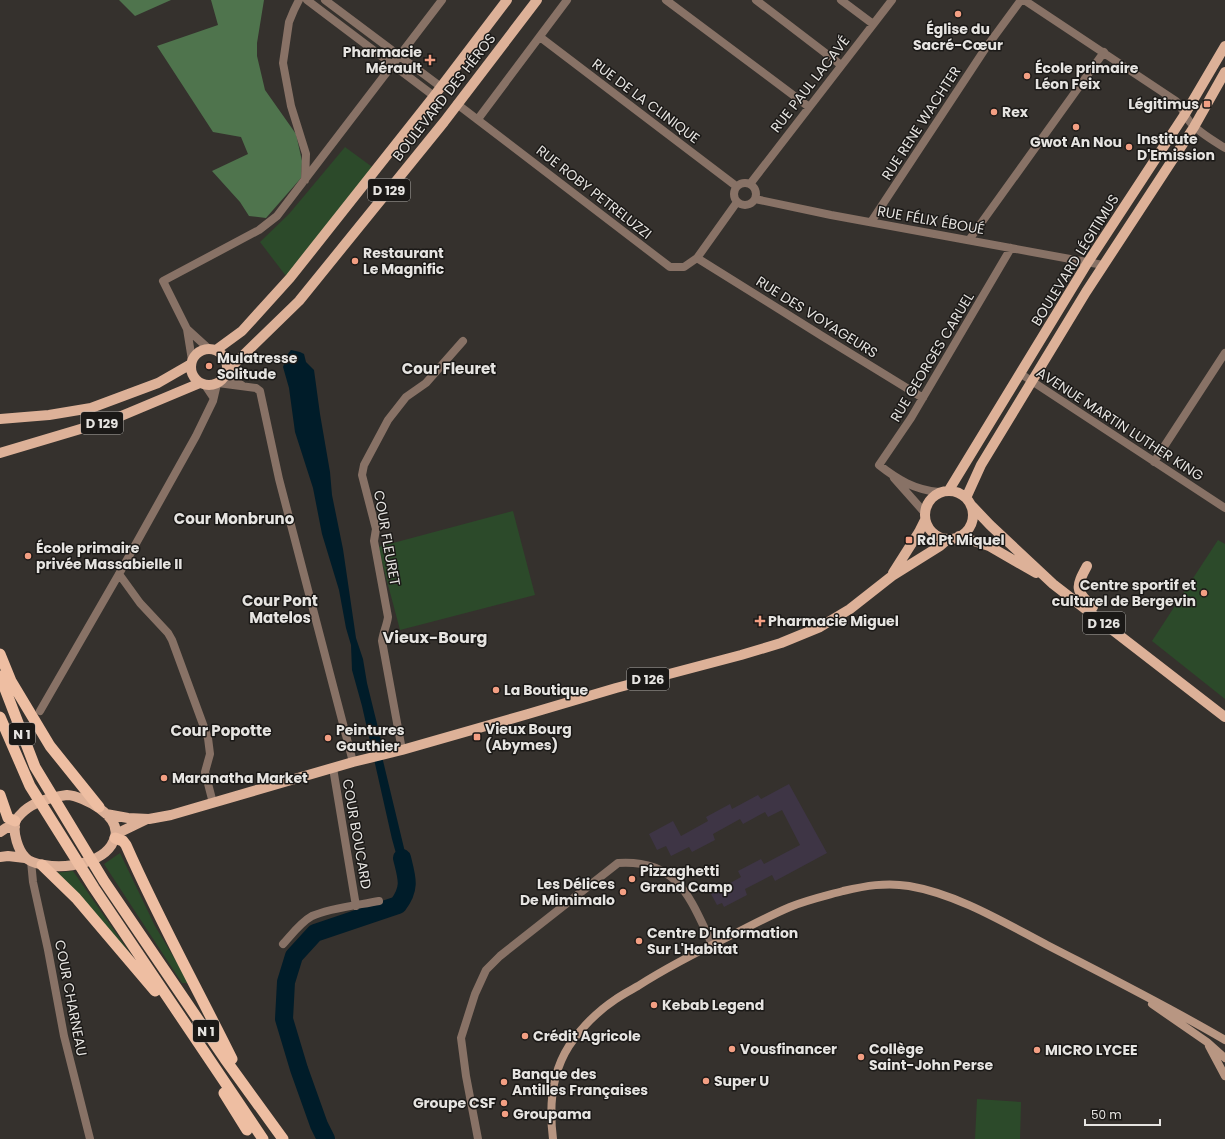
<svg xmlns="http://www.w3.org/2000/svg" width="1225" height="1139" viewBox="0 0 1225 1139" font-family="Poppins,sans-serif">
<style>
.commercial{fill:#3e3545}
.green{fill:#2c4a2a}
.forest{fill:#4f744d}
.water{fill:#001c29}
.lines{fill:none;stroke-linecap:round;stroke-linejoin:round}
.river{stroke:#001c29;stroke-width:18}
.minor{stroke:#887266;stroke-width:8}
.secondary{stroke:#b89682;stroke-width:8}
.primary{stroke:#ddb198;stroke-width:10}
.trunk{stroke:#eebea2;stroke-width:11}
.poi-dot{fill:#f39f83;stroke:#1b1917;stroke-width:1.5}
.labels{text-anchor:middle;stroke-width:3;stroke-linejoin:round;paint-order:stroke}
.shield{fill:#1b1917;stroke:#a9a7a4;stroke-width:1}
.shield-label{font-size:13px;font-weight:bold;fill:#e6e4e1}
.poi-label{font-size:14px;font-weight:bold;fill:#e6e4e1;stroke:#1b1917;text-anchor:start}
.street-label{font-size:14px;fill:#e6e4e1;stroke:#1b1917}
.neighbourhood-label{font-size:15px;font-weight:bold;fill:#e6e4e1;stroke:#1b1917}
.quarter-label{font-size:16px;font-weight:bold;fill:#e6e4e1;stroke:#1b1917}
</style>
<rect width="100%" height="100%" fill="#35312d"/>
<path class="commercial" d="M 789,784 L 827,853 L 775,881 L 772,875 L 745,889 L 747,895 L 724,907 L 722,903 L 717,905 L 711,894 L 741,877 L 738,871 L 761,859 L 764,864 L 800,845 L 782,810 L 768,817 L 765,812 L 743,824 L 740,819 L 713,834 L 715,840 L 692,852 L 689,847 L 671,856 L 666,846 L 657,850 L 649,834 L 673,821 L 681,836 L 708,821 L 706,817 L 730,804 L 732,809 L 758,795 L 761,799 Z"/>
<path class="green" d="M 345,147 L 375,169 L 286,276 L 260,242 L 289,214 Z
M 513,511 L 535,595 L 400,630 L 378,547 Z
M 1218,540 L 1225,544 L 1225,699 L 1152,641 Z
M 120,853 L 155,926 L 189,983 L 182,983 L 104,864 Z
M 73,871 L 134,959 L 54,873 Z
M 977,1099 L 1021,1102 L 1020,1139 L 975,1139 Z"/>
<path class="forest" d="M 119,0 L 171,0 L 135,16 Z
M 211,0 L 264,0 L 257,43 L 257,56 L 265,90 L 296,134 L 302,161 L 301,178 L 266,218 L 249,216 L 240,202 L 212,171 L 248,154 L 241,137 L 213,132 L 157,46 L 218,25 Z"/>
<path class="water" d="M 291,350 L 300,352 L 304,354 L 306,362 L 314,370 L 320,414 L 330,472 L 332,495 L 343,549 L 356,638 L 363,659 L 367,683 L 381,740 L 379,744 L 410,873 L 408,882 L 402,875 L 392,839 L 362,706 L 352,670 L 351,645 L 346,628 L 339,590 L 322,534 L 313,488 L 295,432 L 289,388 L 283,367 L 287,355 Z"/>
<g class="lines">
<path class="river" d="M 326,1139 L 319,1125 L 299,1069 L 284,1019 L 286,982 L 294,956 L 315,933 L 398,905 C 411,888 407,878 402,858"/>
<path class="minor" d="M 299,0 L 294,10 L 289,22 L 283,63 L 291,106 L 306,154 L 305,180
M 307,0 L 434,96
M 325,0 L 441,87
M 666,0 L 809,107
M 756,0 L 841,65
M 841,0 L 873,24
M 1024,0 L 1176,101 C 1182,107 1184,115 1190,122 C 1198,132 1214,141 1225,148
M 540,37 L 736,186
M 457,104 L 670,267 L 684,267 L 697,258 L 737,202
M 478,119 L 567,0
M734 194a11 11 0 1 1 22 0a11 11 0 1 1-22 0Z
M 750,184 L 892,0
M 755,199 L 831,215 L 1103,265
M 871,222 L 985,49 L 1021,0
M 969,240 L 1104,52
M 697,258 L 822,336 L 923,398
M 187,329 L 192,360
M 209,349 L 187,329 L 163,281 L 259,230 L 277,216 L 442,0
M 226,374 L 243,386
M 1021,374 L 1225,508
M 218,383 L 256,388 L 260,391 L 279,479 L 353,762
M 205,385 L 213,397
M 1154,462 L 1225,353
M 894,478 L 925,513
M 939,492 C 915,490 898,480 879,465 L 911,418 L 1011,248
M 119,574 L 140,603 L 168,633 L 172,640 L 208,738 L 210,754 L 205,772 L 213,803
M 40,711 L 119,574 L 196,436 L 213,401 L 217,384
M 402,750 L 382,641 C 383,633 387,625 388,617 L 374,541 L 376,529 L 362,475 L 364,465 L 388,420 L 406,397 L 426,383 L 463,341
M 333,768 L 356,906
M 31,861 L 33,882 L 48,950 L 64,1036 L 90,1139
M 283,944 C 292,934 301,922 312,916 C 330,908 359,905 379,901
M 478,1139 L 466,1076 L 461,1038 L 475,994 L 486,970 L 500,956 L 618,863 C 678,859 690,898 712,944"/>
<path class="secondary" d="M 1152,1004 L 1207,1042 L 1225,1058
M 1209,1046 L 1225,1076
M 553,1139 C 549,1107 551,1074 569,1046 C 581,1028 598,1011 616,999 C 623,994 631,990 638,986 C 669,966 701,950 734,934 C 752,925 771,915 790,907 C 807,900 825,896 843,891 C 865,886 886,882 909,886 C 957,894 1005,923 1047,945 C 1107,976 1167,1006 1225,1040"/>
<path class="primary" d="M191 367a18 18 0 1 1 36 0a18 18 0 1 1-36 0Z
M 216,350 L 242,331 L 290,278 L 434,96 L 507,0
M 228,370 L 299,301 L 444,122 L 537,0
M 0,419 L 49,415 L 91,408 L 158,383 L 191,364
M 0,453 L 114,419 L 200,383
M 949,490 L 1088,262 L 1185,114 L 1225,46
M925 515a24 24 0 1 1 48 0a24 24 0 1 1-48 0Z
M 966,498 L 981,465 L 1032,381 L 1086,292 L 1194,127 L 1225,72
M 972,506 L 990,525 L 1053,584 L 1225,717
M 959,536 L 989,546 L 1036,573
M 1087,566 C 1075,588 1075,590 1093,607
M 893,573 L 919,532 L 925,520
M 67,795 C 84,796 121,816 115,837 C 108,863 67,869 44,865 C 38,864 29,862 25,857 C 18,850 13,833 15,823 C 16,818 21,814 24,811 C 35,801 53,797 67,795 Z
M 106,814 L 128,818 L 149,819 L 171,815 L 353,762 L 402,750 L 528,714 L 616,688 L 741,655 L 781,643 L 820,627 L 850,609 L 892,576 L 940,546 L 948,539
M 0,832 L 6,828 L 15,827
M 116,834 L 147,819
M 0,857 L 8,856 L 25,858"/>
<path class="trunk" d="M 0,654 L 11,681 L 50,746 L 99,807
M 0,676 L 35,767 L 104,881 L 225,1059 L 283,1139
M 0,717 L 30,786 L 94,888 L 263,1139
M 0,795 L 8,818 L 15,821
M 115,838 L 123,841 L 126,845 C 158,918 197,988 232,1059
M 42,865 L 76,898 L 155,991
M 224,1093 L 247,1130"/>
</g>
<g class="poi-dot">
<circle cx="958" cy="14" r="4"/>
<path d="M428 54h4v4h4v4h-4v4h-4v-4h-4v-4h4z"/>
<circle cx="1027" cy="76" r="4"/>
<rect x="1203" y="100" width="8" height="8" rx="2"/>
<circle cx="994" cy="112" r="4"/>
<circle cx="1076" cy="127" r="4"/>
<circle cx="1129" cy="147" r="4"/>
<circle cx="355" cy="261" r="4"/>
<circle cx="209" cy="366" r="4"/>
<rect x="905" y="536" width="8" height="8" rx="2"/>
<circle cx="28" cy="556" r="4"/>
<circle cx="1204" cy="593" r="4"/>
<path d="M758 615h4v4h4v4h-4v4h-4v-4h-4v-4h4z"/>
<circle cx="496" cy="690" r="4"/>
<rect x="473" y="733" width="8" height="8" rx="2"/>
<circle cx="328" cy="738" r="4"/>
<circle cx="164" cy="778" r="4"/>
<circle cx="632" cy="879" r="4"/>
<circle cx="623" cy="892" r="4"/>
<circle cx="639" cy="941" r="4"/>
<circle cx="654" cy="1005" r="4"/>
<circle cx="525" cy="1036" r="4"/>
<circle cx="732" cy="1049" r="4"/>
<circle cx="1037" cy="1050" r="4"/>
<circle cx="861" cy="1057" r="4"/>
<circle cx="706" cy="1081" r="4"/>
<circle cx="504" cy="1082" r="4"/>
<circle cx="504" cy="1103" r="4"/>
<circle cx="505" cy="1114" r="4"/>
</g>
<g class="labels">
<g class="shield">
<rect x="368" y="179" width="42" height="22" rx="3"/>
<rect x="81" y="412" width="42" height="22" rx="3"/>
<rect x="1083" y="612" width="42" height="22" rx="3"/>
<rect x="627" y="668" width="42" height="22" rx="3"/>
<rect x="9" y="723" width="26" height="22" rx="3"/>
<rect x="193" y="1020" width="26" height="22" rx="3"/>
</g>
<g class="shield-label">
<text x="389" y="195">D 129</text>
<text x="102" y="428">D 129</text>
<text x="1104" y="628">D 126</text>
<text x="648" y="684">D 126</text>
<text x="22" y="739">N 1</text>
<text x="206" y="1036">N 1</text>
</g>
<g class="poi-label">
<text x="958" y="34" text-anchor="middle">Église du<tspan x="958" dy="16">Sacré-Cœur</tspan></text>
<text x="422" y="57" text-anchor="end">Pharmacie<tspan x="422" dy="16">Mérault</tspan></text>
<text x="1035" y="73">École primaire<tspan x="1035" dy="16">Léon Feix</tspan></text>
<text x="1199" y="109" text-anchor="end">Légitimus</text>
<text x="1002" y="117">Rex</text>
<text x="1137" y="144">Institute<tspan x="1137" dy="16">D'Emission</tspan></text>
<text x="1076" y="147" text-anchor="middle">Gwot An Nou</text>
<text x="363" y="258">Restaurant<tspan x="363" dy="16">Le Magnific</tspan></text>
<text x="217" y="363">Mulatresse<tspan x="217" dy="16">Solitude</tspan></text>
<text x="917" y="545">Rd Pt Miquel</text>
<text x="36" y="553">École primaire<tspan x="36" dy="16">privée Massabielle II</tspan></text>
<text x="1196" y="590" text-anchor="end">Centre sportif et<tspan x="1196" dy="16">culturel de Bergevin</tspan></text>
<text x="768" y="626">Pharmacie Miguel</text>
<text x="504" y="695">La Boutique</text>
<text x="485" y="734">Vieux Bourg<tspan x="485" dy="16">(Abymes)</tspan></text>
<text x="336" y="735">Peintures<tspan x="336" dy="16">Gauthier</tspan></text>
<text x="172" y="783">Maranatha Market</text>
<text x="640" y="876">Pizzaghetti<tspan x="640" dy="16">Grand Camp</tspan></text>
<text x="615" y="889" text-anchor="end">Les Délices<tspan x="615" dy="16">De Mimimalo</tspan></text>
<text x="647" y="938">Centre D'Information<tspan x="647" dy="16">Sur L'Habitat</tspan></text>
<text x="662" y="1010">Kebab Legend</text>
<text x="533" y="1041">Crédit Agricole</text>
<text x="740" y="1054">Vousfinancer</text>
<text x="869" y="1054">Collège<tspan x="869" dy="16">Saint-John Perse</tspan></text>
<text x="1045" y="1055">MICRO LYCEE</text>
<text x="512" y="1079">Banque des<tspan x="512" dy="16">Antilles Françaises</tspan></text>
<text x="714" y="1086">Super U</text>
<text x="496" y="1108" text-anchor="end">Groupe CSF</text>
<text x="513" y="1119">Groupama</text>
</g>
<g class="street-label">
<text transform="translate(810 84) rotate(-52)" y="5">RUE PAUL LACAVÉ</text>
<text transform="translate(444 97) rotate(-52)" y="5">BOULEVARD DES HÉROS</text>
<text transform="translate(646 101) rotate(37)" y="5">RUE DE LA CLINIQUE</text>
<text transform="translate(921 123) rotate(-57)" y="5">RUE RENE WACHTER</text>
<text transform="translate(594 192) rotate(38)" y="5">RUE ROBY PETRELUZZI</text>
<text transform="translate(931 220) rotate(10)" y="5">RUE FÉLIX ÉBOUÉ</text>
<text transform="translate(1075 260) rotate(-58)" y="5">BOULEVARD LÉGITIMUS</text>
<text transform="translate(817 317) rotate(32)" y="5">RUE DES VOYAGEURS</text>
<text transform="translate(932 357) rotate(-59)" y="5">RUE GEORGES CARUEL</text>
<text transform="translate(1120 424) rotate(33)" y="5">AVENUE MARTIN LUTHER KING</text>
<text transform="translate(387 538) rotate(80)" y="5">COUR FLEURET</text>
<text transform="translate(357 834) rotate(80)" y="5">COUR BOUCARD</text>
<text transform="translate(71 998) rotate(79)" y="5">COUR CHARNEAU</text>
</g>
<g class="neighbourhood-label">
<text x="449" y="374">Cour Fleuret</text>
<text x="234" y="524">Cour Monbruno</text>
<text x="280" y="606">Cour Pont<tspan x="280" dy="17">Matelos</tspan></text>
<text x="221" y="736">Cour Popotte</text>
</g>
<g class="quarter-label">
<text x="435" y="643">Vieux-Bourg</text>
</g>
</g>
<path d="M1085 1119v6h75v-6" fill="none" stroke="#e6e4e1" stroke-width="2"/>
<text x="1091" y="1119" font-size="12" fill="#e6e4e1" stroke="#1b1917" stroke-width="3" paint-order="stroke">50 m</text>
</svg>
